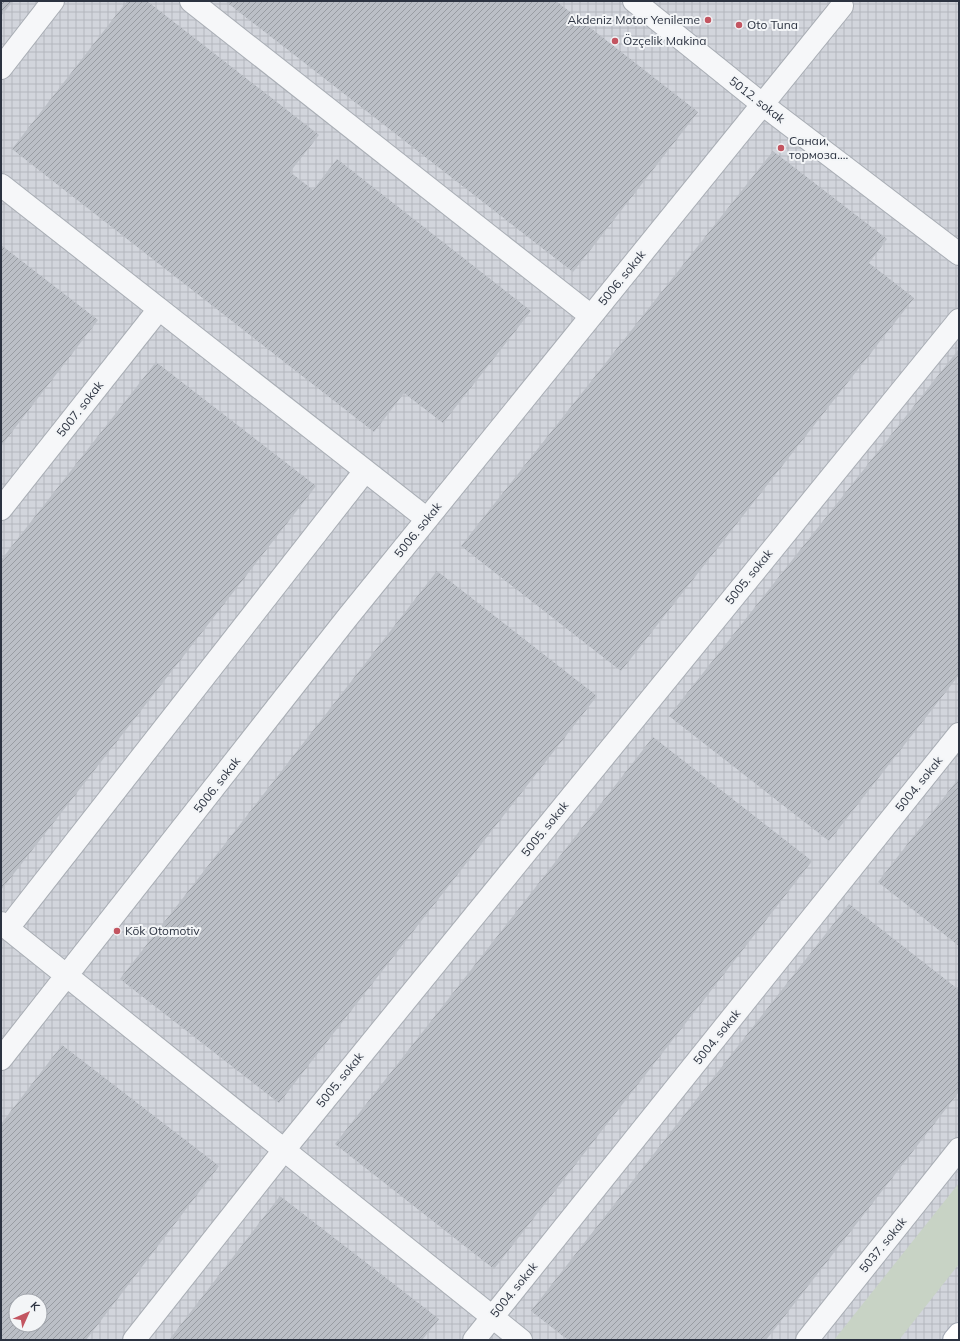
<svg xmlns="http://www.w3.org/2000/svg" width="960" height="1341" viewBox="0 0 960 1341" font-family="Mulish,sans-serif">
<style>
.industrial{fill:url(#industrial-grid);fill-rule:evenodd}
.green{fill:#c8d3c5}
.building{fill:url(#building-hatch);fill-rule:evenodd}
.lines{fill:none;stroke-linecap:round;stroke-linejoin:round}
.minor-casing{stroke:#a8adb4;stroke-width:24}
.major-casing{stroke:#a4aab5;stroke-width:24}
.minor{stroke:#f6f7f9;stroke-width:22}
.major{stroke:#fff;stroke-width:22}
.poi-dot{fill:#c35561;stroke:#f3f5f7;stroke-width:1.5}
.labels{text-anchor:middle;stroke-width:4;stroke-linejoin:round;paint-order:stroke}
.poi-label{font-size:12px;fill:#2c3341;stroke:#f3f5f7;text-anchor:start}
.street-label{font-size:12px;fill:#2c3341;stroke:#f3f5f7}
</style>
<defs>
<pattern id="industrial-grid" width="8" height="8" patternUnits="userSpaceOnUse"><rect width="8" height="8" fill="#d2d5dc"/><path d="M0 4h8M4 0v8" fill="none" stroke="#b4b7be"/></pattern>
<pattern id="building-hatch" width="6" height="6" patternUnits="userSpaceOnUse"><rect width="6" height="6" fill="#bbbfc6"/><path d="M-1 1l2-2M0 6l6-6M5 7l2-2" fill="none" stroke="#989ca2"/></pattern>
</defs>
<rect width="100%" height="100%" fill="#e3e6ea"/>
<path class="industrial" d="M 1,1 L 959,1 L 959,1340 L 1,1340 ZM 16,1301 L 40,1301 L 40,1325 L 16,1325 Z"/>
<path class="green" d="M 959,1183 L 959,1264 L 899,1340 L 834,1340 Z"/>
<path class="building" d="M 1,1 L 13,1 L 1,16 Z
M 127,1 L 147,1 L 319,135 L 290,172 L 313,190 L 337,159 L 531,311 L 443,423 L 404,393 L 374,432 L 12,149 Z
M 225,1 L 556,1 L 698,112 L 573,272 Z
M 773,151 L 887,239 L 869,263 L 914,298 L 621,671 L 461,546 Z
M 1,245 L 98,320 L 1,446 Z
M 959,349 L 959,675 L 829,841 L 669,716 Z
M 156,362 L 316,486 L 1,890 L 1,560 Z
M 437,571 L 597,696 L 279,1103 L 120,979 Z
M 653,737 L 812,861 L 494,1269 L 335,1144 Z
M 959,778 L 959,946 L 878,882 Z
M 849,904 L 959,990 L 959,1092 L 766,1340 L 568,1340 L 531,1311 Z
M 62,1045 L 219,1166 L 86,1340 L 1,1340 L 1,1124 ZM 16,1301 L 40,1301 L 40,1325 L 16,1325 Z
M 280,1196 L 439,1319 L 422,1340 L 169,1340 Z"/>
<g class="lines">
<g class="minor-casing">
<path id="minor" d="M 191,1 L 591,316
M 634,1 L 762,104 L 959,254
M 1,68 L 53,1
M 1,185 L 427,519
M 1,509 L 159,309
M 1,923 L 521,1340
M 8,928 L 365,471
M 1,1059 L 347,618 L 842,6
M 134,1340 L 284,1150 L 959,320
M 474,1340 L 959,734
M 807,1340 L 959,1149"/>
</g>
<g class="major-casing">
<path id="major" d="M 954,1340 L 959,1334"/>
</g>
<use href="#minor" class="minor"/>
<use href="#major" class="major"/>
</g>
<g class="poi-dot">
<circle cx="708" cy="20" r="4"/>
<circle cx="739" cy="25" r="4"/>
<circle cx="615" cy="41" r="4"/>
<circle cx="781" cy="148" r="4"/>
<circle cx="117" cy="931" r="4"/>
</g>
<g class="labels">
<g class="poi-label">
<text x="700" y="24" text-anchor="end">Akdeniz Motor Yenileme</text>
<text x="747" y="29">Oto Tuna</text>
<text x="623" y="45">Özçelik Makina</text>
<text x="789" y="145">Санаи,<tspan x="789" dy="14">тормоза....</tspan></text>
<text x="125" y="935">Kök Otomotiv</text>
</g>
<g class="street-label">
<text transform="translate(757 100) rotate(38)" y="4">5012. sokak</text>
<text transform="translate(622 278) rotate(-51)" y="4">5006. sokak</text>
<text transform="translate(80 409) rotate(-52)" y="4">5007. sokak</text>
<text transform="translate(418 530) rotate(-51)" y="4">5006. sokak</text>
<text transform="translate(749 577) rotate(-51)" y="4">5005. sokak</text>
<text transform="translate(919 784) rotate(-51)" y="4">5004. sokak</text>
<text transform="translate(217 785) rotate(-52)" y="4">5006. sokak</text>
<text transform="translate(545 829) rotate(-51)" y="4">5005. sokak</text>
<text transform="translate(717 1037) rotate(-51)" y="4">5004. sokak</text>
<text transform="translate(340 1080) rotate(-51)" y="4">5005. sokak</text>
<text transform="translate(883 1245) rotate(-51)" y="4">5037. sokak</text>
<text transform="translate(514 1290) rotate(-51)" y="4">5004. sokak</text>
</g>
</g>
<rect width="960" height="1341" fill="none" stroke="#2c3341" stroke-width="4"/>
<g transform="translate(28 1313) rotate(45)"><circle r="19" fill="#f3f5f7" stroke="#a3a7ae"/>
<path d="M0-3L7 15L0 10L-7 15Z" fill="#c35561"/>
<text y="-6" font-size="11" font-weight="bold" text-anchor="middle" fill="#2c3341">K</text>
</g>
</svg>
